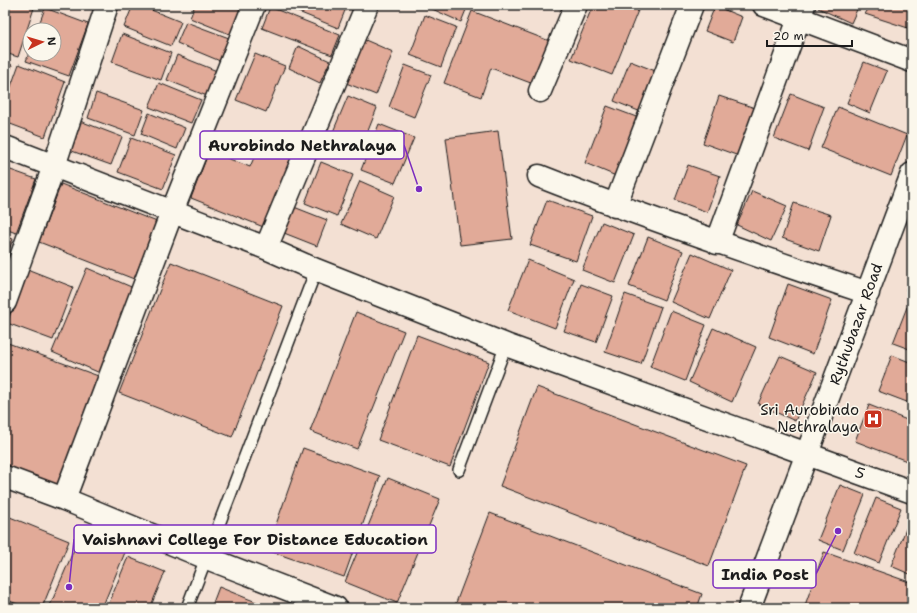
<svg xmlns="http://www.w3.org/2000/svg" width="917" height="613" viewBox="0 0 917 613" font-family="'Shantell Sans',sans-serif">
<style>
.building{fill:#e1aa98;stroke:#1c1c1c}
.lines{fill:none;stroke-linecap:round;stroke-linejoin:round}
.service-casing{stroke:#1c1c1c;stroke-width:14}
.minor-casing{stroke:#1c1c1c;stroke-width:25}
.service{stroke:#fbf7ec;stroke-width:11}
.minor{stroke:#fbf7ec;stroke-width:22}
.labels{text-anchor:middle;stroke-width:3;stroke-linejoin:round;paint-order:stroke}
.street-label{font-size:15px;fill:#1c1c1c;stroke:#fbf7ec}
.poi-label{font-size:15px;fill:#1c1c1c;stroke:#fbf7ec;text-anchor:end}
.leader{fill:none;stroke:#7b2cbf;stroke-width:1.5}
.callout-dot{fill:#7b2cbf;stroke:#fbf7ec;stroke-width:1.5}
.callout{fill:#fbf7ec;stroke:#7b2cbf;stroke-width:1.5}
.callout-label{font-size:16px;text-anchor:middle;font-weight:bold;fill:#1c1c1c}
</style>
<rect width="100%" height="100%" fill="#f3e0d3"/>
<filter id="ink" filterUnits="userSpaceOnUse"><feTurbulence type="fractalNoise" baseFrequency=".025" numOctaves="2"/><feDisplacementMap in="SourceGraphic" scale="8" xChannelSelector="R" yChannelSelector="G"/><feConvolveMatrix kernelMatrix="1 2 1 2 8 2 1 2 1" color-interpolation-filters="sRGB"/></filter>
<g filter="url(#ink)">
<path class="building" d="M 5,5 L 35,5 L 18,57 L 5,53 Z
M 133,5 L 139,5 L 181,22 L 171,46 L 124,27 Z
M 195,5 L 239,5 L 243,7 L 232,35 L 190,18 Z
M 281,5 L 339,5 L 346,8 L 338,28 Z
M 431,5 L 468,5 L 461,22 L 430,8 Z
M 593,5 L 632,5 L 639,8 L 612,75 L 571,59 Z
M 819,5 L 859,5 L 851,23 L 818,8 Z
M 871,5 L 912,5 L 912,25 L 911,29 L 865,14 Z
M 715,6 L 742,17 L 733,42 L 705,31 Z
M 270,7 L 340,35 L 332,55 L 262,28 Z
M 45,8 L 88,24 L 69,76 L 26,61 L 30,51 L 30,54 L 54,54 L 54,30 L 37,30 Z
M 472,11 L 552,42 L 536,85 L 491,68 L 481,97 L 444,83 Z
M 425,15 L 456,27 L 441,67 L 410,55 Z
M 186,22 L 229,38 L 220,61 L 177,43 Z
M 122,34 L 171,53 L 161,80 L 112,62 Z
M 363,39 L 393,52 L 376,95 L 346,83 Z
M 298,46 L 330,61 L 320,83 L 289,68 Z
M 255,54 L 285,66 L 266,112 L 236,100 Z
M 177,55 L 217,71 L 207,96 L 167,80 Z
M 630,61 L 658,72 L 641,112 L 614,101 Z
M 5,62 L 12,65 L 5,84 Z
M 864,62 L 887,71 L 870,113 L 847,103 Z
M 19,64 L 65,82 L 45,137 L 5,122 L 5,103 Z
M 405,65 L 431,75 L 414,117 L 389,107 Z
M 159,83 L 201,100 L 191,123 L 149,107 Z
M 96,93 L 144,110 L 135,135 L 88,118 Z
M 791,94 L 824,107 L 808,151 L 774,138 Z
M 348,96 L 377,108 L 360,151 L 330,139 Z
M 719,96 L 755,108 L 739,156 L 703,143 Z
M 607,106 L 639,118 L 616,176 L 585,163 Z
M 838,107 L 907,135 L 891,176 L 821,148 Z
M 149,113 L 185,128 L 177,149 L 141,134 Z
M 80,121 L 122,137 L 111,165 L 69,150 Z
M 379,124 L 414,138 L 395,183 L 361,170 Z
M 498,131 L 512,239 L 460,245 L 446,138 Z
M 131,138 L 176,155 L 163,189 L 118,172 Z
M 261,141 L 294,154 L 266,228 L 191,198 L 209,151 L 250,167 Z
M 321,162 L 353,175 L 337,216 L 305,203 Z
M 688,165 L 720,176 L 707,212 L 675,200 Z
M 5,168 L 36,179 L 16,233 L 5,229 Z
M 360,181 L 394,196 L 376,239 L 341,224 Z
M 61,184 L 157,222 L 134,279 L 39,242 Z
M 752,191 L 787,206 L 771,241 L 737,225 Z
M 547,200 L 592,216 L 576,261 L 530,245 Z
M 794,203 L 831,215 L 819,251 L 782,238 Z
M 294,207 L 327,220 L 317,246 L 284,233 Z
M 602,222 L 634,235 L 615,283 L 582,270 Z
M 5,236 L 13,239 L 5,261 Z
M 648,237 L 683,251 L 664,300 L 629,286 Z
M 692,253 L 731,270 L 710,319 L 671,302 Z
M 528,260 L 574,279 L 555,328 L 508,310 Z
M 171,262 L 283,306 L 232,437 L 119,393 Z
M 87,268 L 136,289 L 100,373 L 52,352 Z
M 27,269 L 73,287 L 53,340 L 7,323 Z
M 912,275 L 912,292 L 906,290 Z
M 581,284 L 613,296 L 596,342 L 564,331 Z
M 788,284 L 832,300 L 813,354 L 769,337 Z
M 625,294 L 661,307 L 641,364 L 605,352 Z
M 907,307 L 912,309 L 912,350 L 893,343 Z
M 671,311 L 706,325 L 685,381 L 650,367 Z
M 356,312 L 404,331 L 357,449 L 310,431 Z
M 713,328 L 756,347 L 732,402 L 689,382 Z
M 417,335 L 489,362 L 450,467 L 378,440 Z
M 5,342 L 101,377 L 61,487 L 5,467 Z
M 892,355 L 912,363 L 912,404 L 878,391 Z
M 780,356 L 817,372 L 795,421 L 758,404 Z
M 537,387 L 746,466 L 709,566 L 500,486 Z
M 869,405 L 912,422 L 912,463 L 855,441 Z
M 303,448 L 380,476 L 344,577 L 267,550 Z
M 388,478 L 440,499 L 397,603 L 345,582 Z
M 840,485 L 865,495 L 843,550 L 818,540 Z
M 876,498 L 901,508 L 879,563 L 854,553 Z
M 490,513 L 702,594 L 697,608 L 454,608 Z
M 912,514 L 912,575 L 891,566 Z
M 5,515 L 69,541 L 42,608 L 27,608 L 5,599 Z
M 82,531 L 126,550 L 102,608 L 49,608 Z
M 824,552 L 912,583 L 912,608 L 804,608 Z
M 128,557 L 165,572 L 150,608 L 107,608 Z
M 219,587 L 266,606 L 266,608 L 211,608 Z"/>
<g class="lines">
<g class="service-casing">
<path id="service" d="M 459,470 L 506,345
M 187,608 L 316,270"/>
</g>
<g class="minor-casing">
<path id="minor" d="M 764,5 L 912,61
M 540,91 L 576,5
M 5,147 L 266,248 L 316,270 L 506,345 L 912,492
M 539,176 C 648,219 757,256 868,293
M 615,206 L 692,5
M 717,243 L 804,5
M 266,248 L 367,5
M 5,302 L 54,166 L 107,5
M 5,477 L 64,499 L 207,558 L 336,608
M 64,499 L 172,212 L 254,5
M 749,608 L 912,174"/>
</g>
<use href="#service" class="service"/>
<use href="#minor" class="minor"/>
</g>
</g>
<defs>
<g id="hospital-square" transform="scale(1)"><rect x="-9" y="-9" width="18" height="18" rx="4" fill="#c8321e" stroke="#fbf7ec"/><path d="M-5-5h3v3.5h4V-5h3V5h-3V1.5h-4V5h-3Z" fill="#fff"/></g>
</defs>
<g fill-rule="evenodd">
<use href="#hospital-square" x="873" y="419"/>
</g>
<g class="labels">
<g class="street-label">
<text transform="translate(856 324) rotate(-70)" y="5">Rythubazar Road</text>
<text transform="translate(860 473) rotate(20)" y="5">5</text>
</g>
<g class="poi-label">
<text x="859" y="415">Sri Aurobindo<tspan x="859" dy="17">Nethralaya</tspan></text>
</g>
</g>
<path class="leader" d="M419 189L404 145M69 587L74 539M838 531L816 574"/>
<g class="callout-dot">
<circle cx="419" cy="189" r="4"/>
<circle cx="69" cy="587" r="4"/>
<circle cx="838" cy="531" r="4"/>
</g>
<g class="callout">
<rect x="200" y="131" width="204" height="28" rx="4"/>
<rect x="74" y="525" width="362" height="28" rx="4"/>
<rect x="713" y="560" width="103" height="28" rx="4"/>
</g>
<g class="callout-label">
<text x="302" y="151">Aurobindo Nethralaya</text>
<text x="255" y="545">Vaishnavi College For Distance Education</text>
<text x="765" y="580">India Post</text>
</g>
<rect width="917" height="613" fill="none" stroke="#fbf7ec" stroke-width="20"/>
<rect x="10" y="10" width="897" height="593" fill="none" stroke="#1c1c1c" stroke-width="1.5" filter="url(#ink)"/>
<g transform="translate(42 42) rotate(85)"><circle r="19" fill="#fbf7ec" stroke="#a29f99"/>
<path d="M0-3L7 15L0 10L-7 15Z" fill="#c8321e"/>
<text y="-6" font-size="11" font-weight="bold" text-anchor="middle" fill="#1c1c1c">N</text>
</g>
<path d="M767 40v6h85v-6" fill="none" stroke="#1c1c1c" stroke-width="2"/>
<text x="773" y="40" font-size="12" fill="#1c1c1c" stroke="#fbf7ec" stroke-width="3" paint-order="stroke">20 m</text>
</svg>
